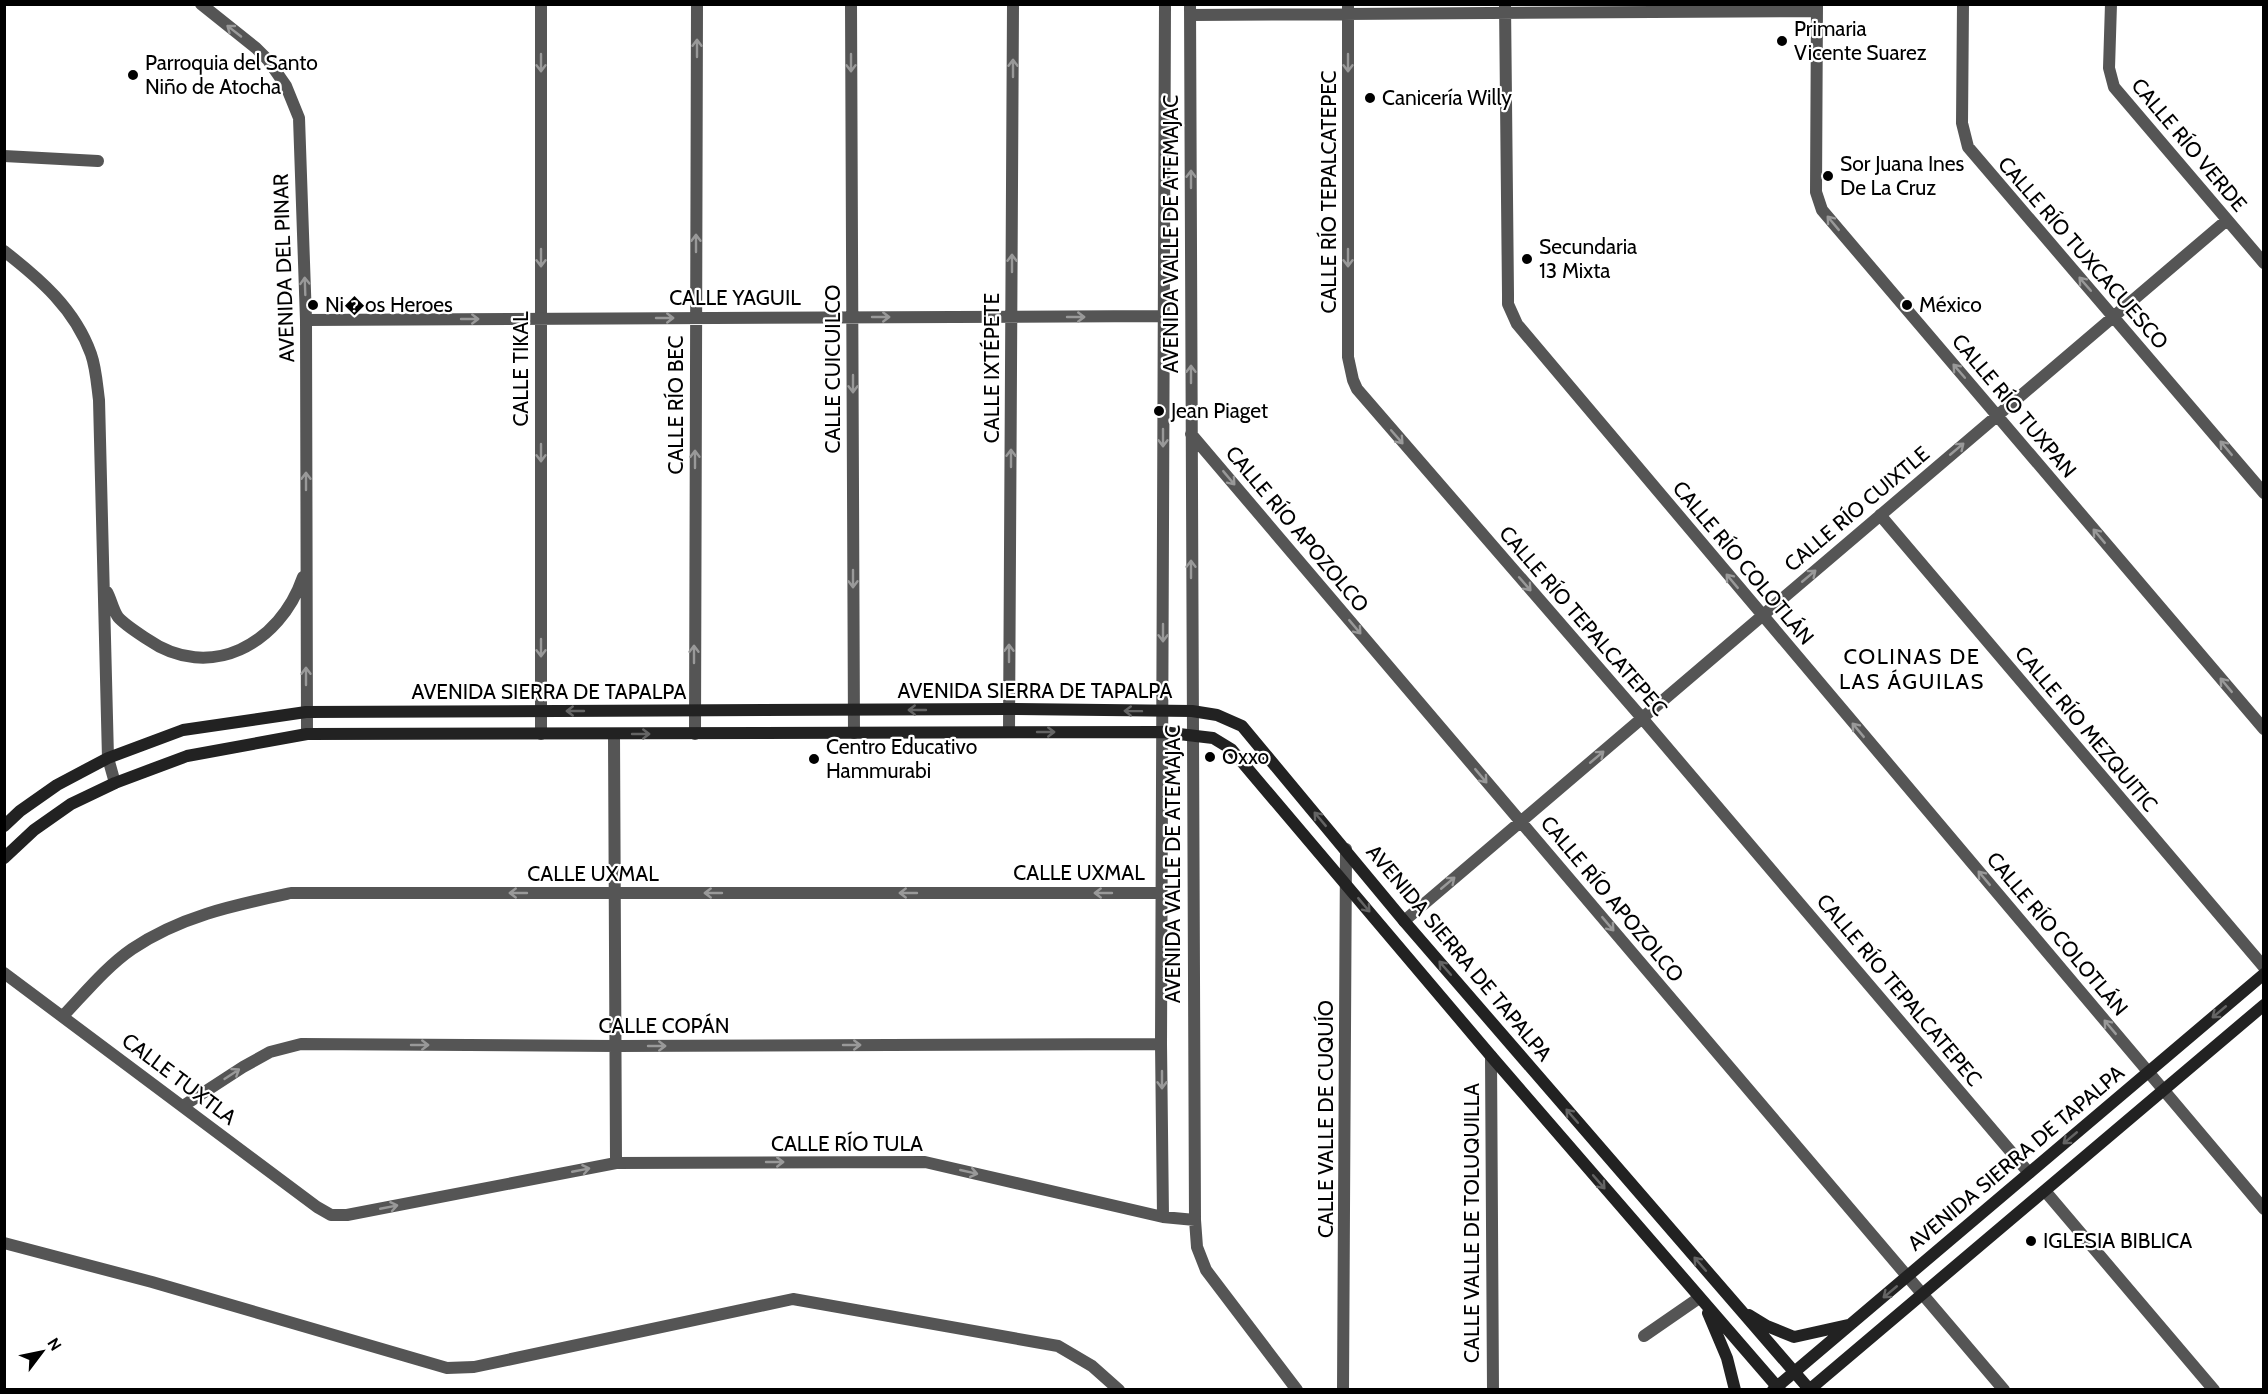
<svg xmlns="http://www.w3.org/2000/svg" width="2268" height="1394" viewBox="0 0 2268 1394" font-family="Cabin,sans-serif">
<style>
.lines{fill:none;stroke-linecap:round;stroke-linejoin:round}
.lane{stroke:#555;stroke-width:12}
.street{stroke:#555;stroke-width:12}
.secondary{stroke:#222;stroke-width:12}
.oneway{stroke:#999}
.oneway2{stroke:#646464}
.poi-dot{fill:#000;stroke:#fff;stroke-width:2}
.labels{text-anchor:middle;stroke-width:4.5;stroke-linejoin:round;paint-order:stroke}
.poi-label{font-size:21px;fill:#000;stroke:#fff;text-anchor:start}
.street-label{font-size:21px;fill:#000;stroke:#fff}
.neighbourhood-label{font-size:22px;letter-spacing:1.5px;fill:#000;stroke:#fff}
</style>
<rect width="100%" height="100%" fill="#fff"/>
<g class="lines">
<path class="lane" d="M 4,156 L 98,161
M 1644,1336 L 1699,1298"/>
<path class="street" d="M 201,4 L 256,48 L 268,60 L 286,86 L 299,118 L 306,320 L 307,734
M 851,4 L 854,733
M 1190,4 L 1195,1220 L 1197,1247 L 1206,1270 L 1297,1390
M 1348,4 L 1348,357 L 1353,380 L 1357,389 L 1642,718 L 2029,1173
M 1505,4 L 1508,294 L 1508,304 L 1517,324 L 2264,1209
M 1817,4 L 1816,192 L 1822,210 L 2264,729
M 1963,4 L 1962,123 L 1968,147 L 2264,493
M 2111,4 L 2109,68 L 2114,87 L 2264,263
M 1190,15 L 1817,11
M 4,251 C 40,279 75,309 91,354 C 96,368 97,385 99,400 L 108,758 L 115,783
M 306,320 L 1164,316
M 1191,434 L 2004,1390
M 1880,515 L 2264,967
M 107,592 C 111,599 113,610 118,617 C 125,625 138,633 147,639 C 210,683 280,644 303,577
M 1009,732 L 1013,4
M 541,734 L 541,4
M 614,734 L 616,1163
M 695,734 L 697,4
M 1404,921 L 2227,220
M 4,973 L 317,1207 L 331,1215 L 347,1215 L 616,1163 L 925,1162 L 1163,1217 L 1195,1220
M 63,1016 C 85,993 106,967 132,949 C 181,916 235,905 291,893 L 1162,893
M 1491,1056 L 1493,1390
M 183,1106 L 243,1067 L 270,1052 L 301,1044 L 616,1046 L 1161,1044
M 2045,1191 L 2214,1390
M 1163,1217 L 1161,1044 L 1165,4
M 4,1243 L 152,1282 L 447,1368 L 474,1367 L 793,1299 L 1058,1346 L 1092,1366 L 1119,1390
M 1343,1390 L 1346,849"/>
<path class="secondary" d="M 4,826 L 20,811 L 57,785 L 108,758 L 183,730 L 306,712 L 1009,709 L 1192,711 L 1217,715 L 1242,726 L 1404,921 L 1809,1389
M 4,858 L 34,830 L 71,804 L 115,783 L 187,756 L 307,734 L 1162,732 L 1213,738 L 1231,749 L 1491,1056 L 1780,1390
M 1708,1313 L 1727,1358 L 1735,1390
M 1749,1315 L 1767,1326 L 1794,1337 L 1848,1325
M 1773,1390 L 2264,974
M 1809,1390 L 2264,1005"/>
</g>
<defs><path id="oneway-shaft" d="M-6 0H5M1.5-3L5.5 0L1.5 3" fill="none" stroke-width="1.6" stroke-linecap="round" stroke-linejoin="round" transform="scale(1.5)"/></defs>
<g class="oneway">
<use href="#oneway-shaft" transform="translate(234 31) rotate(-142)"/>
<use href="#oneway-shaft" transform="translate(697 48) rotate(-90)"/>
<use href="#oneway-shaft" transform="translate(541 63) rotate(90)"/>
<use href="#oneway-shaft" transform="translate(851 63) rotate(90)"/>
<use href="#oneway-shaft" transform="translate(1348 63) rotate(90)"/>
<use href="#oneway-shaft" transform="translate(1013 68) rotate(-90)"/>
<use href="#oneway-shaft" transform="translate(1191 179) rotate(-90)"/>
<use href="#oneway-shaft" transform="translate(1833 223) rotate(-130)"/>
<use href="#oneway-shaft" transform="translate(696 243) rotate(-90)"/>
<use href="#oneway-shaft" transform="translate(541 258) rotate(90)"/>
<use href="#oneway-shaft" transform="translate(1348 258) rotate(90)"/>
<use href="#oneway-shaft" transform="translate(1012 263) rotate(-90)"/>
<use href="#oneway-shaft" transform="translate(2085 284) rotate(-131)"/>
<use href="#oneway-shaft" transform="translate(305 286) rotate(-92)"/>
<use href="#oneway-shaft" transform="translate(881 317)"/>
<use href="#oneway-shaft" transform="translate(1076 317)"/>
<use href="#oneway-shaft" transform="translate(665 318)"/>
<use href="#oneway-shaft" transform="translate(470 319)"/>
<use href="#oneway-shaft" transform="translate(1959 371) rotate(-131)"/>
<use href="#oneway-shaft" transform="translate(1191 374) rotate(-90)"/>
<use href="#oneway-shaft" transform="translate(853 384) rotate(90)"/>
<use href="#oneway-shaft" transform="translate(1397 437) rotate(49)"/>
<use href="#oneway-shaft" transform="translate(1163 438) rotate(90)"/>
<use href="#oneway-shaft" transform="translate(2226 448) rotate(-130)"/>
<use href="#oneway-shaft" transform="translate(1957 449) rotate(-40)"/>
<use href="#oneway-shaft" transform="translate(541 453) rotate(90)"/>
<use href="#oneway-shaft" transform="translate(1011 458) rotate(-90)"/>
<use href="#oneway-shaft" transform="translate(695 459) rotate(-90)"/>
<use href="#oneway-shaft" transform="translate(1229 478) rotate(50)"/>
<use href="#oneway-shaft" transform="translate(306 481) rotate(-90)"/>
<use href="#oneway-shaft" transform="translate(2099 536) rotate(-130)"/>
<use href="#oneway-shaft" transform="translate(1191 569) rotate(-90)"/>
<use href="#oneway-shaft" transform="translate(1809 576) rotate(-40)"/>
<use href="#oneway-shaft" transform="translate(853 579) rotate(90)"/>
<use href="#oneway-shaft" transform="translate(1732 581) rotate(-130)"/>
<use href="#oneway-shaft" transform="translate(1525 584) rotate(49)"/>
<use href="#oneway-shaft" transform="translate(1355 627) rotate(50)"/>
<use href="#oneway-shaft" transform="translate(1163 633) rotate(90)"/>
<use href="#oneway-shaft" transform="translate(541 648) rotate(90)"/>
<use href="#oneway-shaft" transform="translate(1009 653) rotate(-90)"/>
<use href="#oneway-shaft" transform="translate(694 654) rotate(-90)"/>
<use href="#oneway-shaft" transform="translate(306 676) rotate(-90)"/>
<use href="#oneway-shaft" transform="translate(2226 685) rotate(-130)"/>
<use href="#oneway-shaft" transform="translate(1858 730) rotate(-130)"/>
<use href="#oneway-shaft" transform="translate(1597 757) rotate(-40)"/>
<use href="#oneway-shaft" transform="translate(1481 776) rotate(50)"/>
<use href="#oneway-shaft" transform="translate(1984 878) rotate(-130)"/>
<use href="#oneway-shaft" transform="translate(1448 883) rotate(-40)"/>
<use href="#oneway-shaft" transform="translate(518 893) rotate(180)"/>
<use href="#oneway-shaft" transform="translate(713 893) rotate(180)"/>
<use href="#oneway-shaft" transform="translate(908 893) rotate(180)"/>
<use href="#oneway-shaft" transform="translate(1103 893) rotate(180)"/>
<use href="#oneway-shaft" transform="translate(1608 924) rotate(50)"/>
<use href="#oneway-shaft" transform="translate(2110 1027) rotate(-130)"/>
<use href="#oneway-shaft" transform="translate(420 1045)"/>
<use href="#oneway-shaft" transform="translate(852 1045)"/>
<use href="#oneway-shaft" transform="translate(657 1046)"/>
<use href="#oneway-shaft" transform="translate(232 1074) rotate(-33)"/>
<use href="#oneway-shaft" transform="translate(1162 1080) rotate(90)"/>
<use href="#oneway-shaft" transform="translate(775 1162)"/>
<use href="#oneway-shaft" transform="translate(581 1170) rotate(-11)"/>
<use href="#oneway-shaft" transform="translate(969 1172) rotate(13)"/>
<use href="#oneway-shaft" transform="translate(389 1207) rotate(-11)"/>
</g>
<g class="oneway2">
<use href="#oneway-shaft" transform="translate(917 710) rotate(180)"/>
<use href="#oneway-shaft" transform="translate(575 711) rotate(180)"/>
<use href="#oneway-shaft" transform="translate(1133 711) rotate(-179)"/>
<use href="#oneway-shaft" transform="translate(1046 732)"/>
<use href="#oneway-shaft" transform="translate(641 734)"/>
<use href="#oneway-shaft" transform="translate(1320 819) rotate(-130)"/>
<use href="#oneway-shaft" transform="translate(1364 905) rotate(50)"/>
<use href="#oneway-shaft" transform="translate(1445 968) rotate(-131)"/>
<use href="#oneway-shaft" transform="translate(2219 1012) rotate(140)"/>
<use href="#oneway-shaft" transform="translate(1572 1116) rotate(-131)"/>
<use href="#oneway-shaft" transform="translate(2070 1138) rotate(140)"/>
<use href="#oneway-shaft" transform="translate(1599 1182) rotate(49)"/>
<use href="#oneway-shaft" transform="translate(1700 1264) rotate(-131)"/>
<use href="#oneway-shaft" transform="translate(1890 1292) rotate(140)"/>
</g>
<g class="poi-dot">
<circle cx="1782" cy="41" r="6"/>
<circle cx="133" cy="75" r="6"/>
<circle cx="1370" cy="98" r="6"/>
<circle cx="1828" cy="176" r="6"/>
<circle cx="1527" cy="259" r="6"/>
<circle cx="313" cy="305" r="6"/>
<circle cx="1907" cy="305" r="6"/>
<circle cx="1159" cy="411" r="6"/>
<circle cx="1210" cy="757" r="6"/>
<circle cx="814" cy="759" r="6"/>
<circle cx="2031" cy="1241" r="6"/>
</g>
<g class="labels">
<g class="poi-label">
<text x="1794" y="36">Primaria<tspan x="1794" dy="24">Vicente Suarez</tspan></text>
<text x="145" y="70">Parroquia del Santo<tspan x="145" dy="24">Niño de Atocha</tspan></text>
<text x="1382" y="105">Canicería Willy</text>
<text x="1840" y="171">Sor Juana Ines<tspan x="1840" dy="24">De La Cruz</tspan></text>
<text x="1539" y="254">Secundaria<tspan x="1539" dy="24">13 Mixta</tspan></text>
<text x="325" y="312">Ni�os Heroes</text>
<text x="1919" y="312">México</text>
<text x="1171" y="418">Jean Piaget</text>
<text x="826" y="754">Centro Educativo<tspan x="826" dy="24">Hammurabi</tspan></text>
<text x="1222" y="764">Oxxo</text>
<text x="2043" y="1248">IGLESIA BIBLICA</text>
</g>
<g class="street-label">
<text transform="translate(2189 145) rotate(50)" y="7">CALLE RÍO VERDE</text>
<text transform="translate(1329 192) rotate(-90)" y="7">CALLE RÍO TEPALCATEPEC</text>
<text transform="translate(1171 234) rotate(-90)" y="7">AVENIDA VALLE DE ATEMAJAC</text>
<text transform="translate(2083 253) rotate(49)" y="7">CALLE RÍO TUXCACUESCO</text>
<text transform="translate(284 268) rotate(-92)" y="7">AVENIDA DEL PINAR</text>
<text x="735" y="305">CALLE YAGUIL</text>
<text transform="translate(992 368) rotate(-90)" y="7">CALLE IXTÉPETE</text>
<text transform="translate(521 369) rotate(-90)" y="7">CALLE TIKAL</text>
<text transform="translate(833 369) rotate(-90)" y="7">CALLE CUICUILCO</text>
<text transform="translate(676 405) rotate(-90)" y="7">CALLE RÍO BEC</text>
<text transform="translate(2014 406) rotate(50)" y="7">CALLE RÍO TUXPAN</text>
<text transform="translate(1857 509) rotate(-40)" y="7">CALLE RÍO CUIXTLE</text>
<text transform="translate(1297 529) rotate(50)" y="7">CALLE RÍO APOZOLCO</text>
<text transform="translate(1743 563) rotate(50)" y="7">CALLE RÍO COLOTLÁN</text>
<text transform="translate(1583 621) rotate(49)" y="7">CALLE RÍO TEPALCATEPEC</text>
<text x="1035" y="698">AVENIDA SIERRA DE TAPALPA</text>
<text x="549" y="699">AVENIDA SIERRA DE TAPALPA</text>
<text transform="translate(2086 729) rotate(50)" y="7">CALLE RÍO MEZQUITIC</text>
<text transform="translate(1173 864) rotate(-90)" y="7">AVENIDA VALLE DE ATEMAJAC</text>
<text x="1079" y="880">CALLE UXMAL</text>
<text x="593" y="881">CALLE UXMAL</text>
<text transform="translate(1612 899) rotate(50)" y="7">CALLE RÍO APOZOLCO</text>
<text transform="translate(2057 934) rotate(50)" y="7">CALLE RÍO COLOTLÁN</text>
<text transform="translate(1459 953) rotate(50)" y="7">AVENIDA SIERRA DE TAPALPA</text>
<text transform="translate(1899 990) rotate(50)" y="7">CALLE RÍO TEPALCATEPEC</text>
<text x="664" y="1033">CALLE COPÁN</text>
<text transform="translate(179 1079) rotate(37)" y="7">CALLE TUXTLA</text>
<text transform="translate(1326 1119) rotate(-90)" y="7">CALLE VALLE DE CUQUÍO</text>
<text x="847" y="1151">CALLE RÍO TULA</text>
<text transform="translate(2016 1158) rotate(-40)" y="7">AVENIDA SIERRA DE TAPALPA</text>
<text transform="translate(1472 1223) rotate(-90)" y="7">CALLE VALLE DE TOLUQUILLA</text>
</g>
<g class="neighbourhood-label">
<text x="1912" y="664">COLINAS DE<tspan x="1912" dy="25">LAS ÁGUILAS</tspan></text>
</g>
</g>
<rect width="2268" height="1394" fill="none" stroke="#000000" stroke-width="12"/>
<g transform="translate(42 1352) rotate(58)" stroke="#ffffff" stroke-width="4.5" paint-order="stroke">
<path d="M0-4.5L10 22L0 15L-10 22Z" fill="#000000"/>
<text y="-9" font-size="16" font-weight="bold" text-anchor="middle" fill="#000000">N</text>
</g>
</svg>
